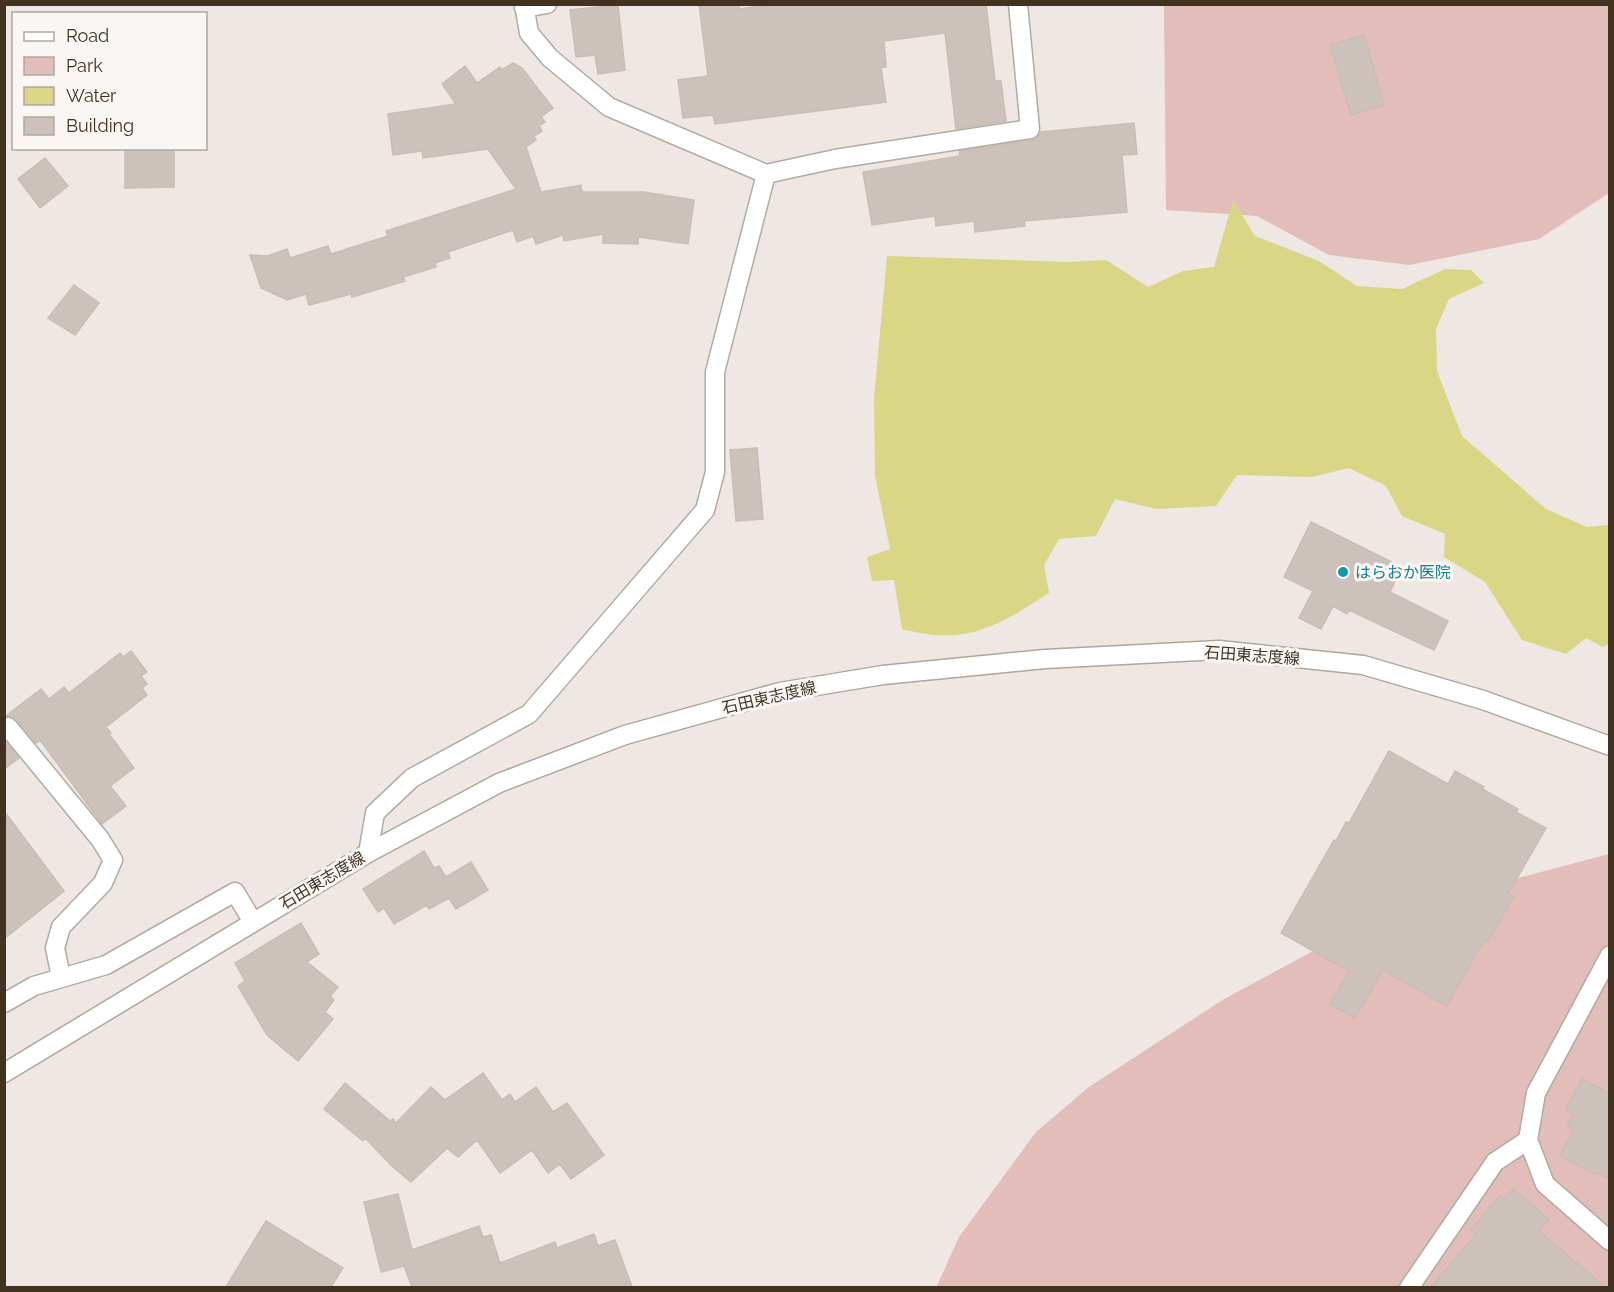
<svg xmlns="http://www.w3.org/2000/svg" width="1614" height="1292" viewBox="0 0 1614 1292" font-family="Raleway,'Noto Sans JP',sans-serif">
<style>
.green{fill:#e2bdb9}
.water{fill:#d9d785}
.building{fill:#ccc2bb;stroke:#c9bdb4;stroke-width:1.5}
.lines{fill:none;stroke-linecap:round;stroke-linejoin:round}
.minor-casing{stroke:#b4aaa1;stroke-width:21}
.tertiary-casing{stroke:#b4aaa1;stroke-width:21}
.secondary-casing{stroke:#b3a597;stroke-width:21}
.minor{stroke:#fff;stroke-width:18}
.tertiary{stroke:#fff;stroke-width:18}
.secondary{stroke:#fff;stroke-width:18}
.culture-dot{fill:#0f9aa8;stroke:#faf6f4;stroke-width:2}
.labels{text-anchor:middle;stroke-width:6;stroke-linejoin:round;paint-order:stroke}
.culture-label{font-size:16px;fill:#0d838f;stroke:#faf6f4;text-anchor:start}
.street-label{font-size:16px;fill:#423320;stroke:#faf6f4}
</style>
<rect width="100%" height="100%" fill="#eee7e3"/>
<path class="green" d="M 1164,5 L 1609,5 L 1609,193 L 1539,239 L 1409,265 L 1329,255 L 1257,216 L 1166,210 Z
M 1609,854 L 1609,1287 L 936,1288 L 959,1237 L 1036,1132 L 1089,1087 L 1224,999 L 1328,943 L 1484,887 Z"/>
<path class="water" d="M 1233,200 L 1255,236 L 1319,261 L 1357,286 L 1402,289 L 1445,269 L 1471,270 L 1484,283 L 1449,299 L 1436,329 L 1437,371 L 1462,436 L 1546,509 L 1587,527 L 1609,525 L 1609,644 L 1603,647 L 1586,638 L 1566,654 L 1522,640 L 1485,582 L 1444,557 L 1445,534 L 1402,516 L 1386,486 L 1349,468 L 1312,477 L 1237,475 L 1216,506 L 1156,509 L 1115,499 L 1096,536 L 1059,539 L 1044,565 L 1049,593 C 996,627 967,646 902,629 L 894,580 L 872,581 L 867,557 L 890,549 L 875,476 L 874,398 L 887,256 L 1068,262 L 1106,260 L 1148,287 L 1183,271 L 1214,267 Z"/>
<path class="building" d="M 699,4 L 739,4 L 739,9 L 776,4 L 986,4 L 995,81 L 1001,81 L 1006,121 L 956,129 L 945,33 L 884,41 L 886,67 L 881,67 L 886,102 L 715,124 L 713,115 L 683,118 L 678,80 L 708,76 Z
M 618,5 L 625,70 L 598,74 L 595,55 L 576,57 L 570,10 Z
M 1364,35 L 1384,105 L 1351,115 L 1330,45 Z
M 513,63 L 522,68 L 553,108 L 541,117 L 545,122 L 539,126 L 542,131 L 534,136 L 536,140 L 526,147 L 541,192 L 581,185 L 582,192 L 644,192 L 694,200 L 688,244 L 638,237 L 638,244 L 603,243 L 603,234 L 564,241 L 563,235 L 536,244 L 533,236 L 517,242 L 513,230 L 448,252 L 450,258 L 435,263 L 436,267 L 403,277 L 405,281 L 352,297 L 351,294 L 309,305 L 306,294 L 287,300 L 261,288 L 250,255 L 268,256 L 287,249 L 290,258 L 328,246 L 331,254 L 388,236 L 386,231 L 516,189 L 488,149 L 423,158 L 422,151 L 393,155 L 388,114 L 456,104 L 442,84 L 465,66 L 477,83 L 500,67 L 502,70 Z
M 1134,123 L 1137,154 L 1122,155 L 1127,212 L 1024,221 L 1025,226 L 975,232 L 974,221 L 936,226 L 935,216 L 872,225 L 863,172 L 960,156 L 959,151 L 1032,140 L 1037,138 L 1041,132 Z
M 125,148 L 174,148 L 174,187 L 125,188 Z
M 45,158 L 68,186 L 40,208 L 18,179 Z
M 74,285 L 99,303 L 75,335 L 48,318 Z
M 757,448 L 763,519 L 736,521 L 730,450 Z
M 1311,522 L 1402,567 L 1390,592 L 1448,621 L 1434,650 L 1349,610 L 1347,614 L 1333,606 L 1321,629 L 1299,618 L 1313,591 L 1284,577 Z
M 131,651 L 147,672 L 141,676 L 147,684 L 142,688 L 147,695 L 106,727 L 111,733 L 109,734 L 134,768 L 110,786 L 126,806 L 102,824 L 40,740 L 36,743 L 16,719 L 6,716 L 41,689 L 49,699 L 64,687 L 69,693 L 120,653 L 123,657 Z
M 4,740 L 19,758 L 4,769 Z
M 1389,751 L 1448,784 L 1455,771 L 1484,787 L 1482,789 L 1518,809 L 1516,812 L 1546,828 L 1508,894 L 1514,896 L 1488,942 L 1484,940 L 1447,1006 L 1383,970 L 1355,1018 L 1330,1004 L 1349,971 L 1281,933 L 1334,840 L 1336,841 L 1346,822 L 1349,823 Z
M 4,811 L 64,891 L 4,939 Z
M 424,851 L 434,868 L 439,866 L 446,877 L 471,862 L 488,890 L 456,909 L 449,898 L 429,909 L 427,905 L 394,924 L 384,908 L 378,912 L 363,889 Z
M 301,923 L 319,954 L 307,962 L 338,987 L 330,996 L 334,1000 L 325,1012 L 333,1019 L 298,1061 L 267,1035 L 238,986 L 245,981 L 235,963 Z
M 483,1073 L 502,1100 L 510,1094 L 515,1102 L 536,1087 L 553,1112 L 567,1103 L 604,1155 L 571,1179 L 560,1164 L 548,1173 L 532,1150 L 500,1173 L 477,1140 L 458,1157 L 447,1148 L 411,1182 L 392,1166 L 365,1138 L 363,1141 L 324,1109 L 345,1083 L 390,1121 L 393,1119 L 396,1123 L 431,1087 L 445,1100 Z
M 1582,1079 L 1610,1094 L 1610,1179 L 1597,1172 L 1596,1175 L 1560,1156 L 1574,1130 L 1567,1126 L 1573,1114 L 1565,1110 Z
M 1513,1189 L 1549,1219 L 1539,1231 L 1605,1287 L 1431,1287 L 1476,1234 L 1471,1230 L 1500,1196 L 1505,1198 Z
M 398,1194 L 412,1250 L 479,1226 L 483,1237 L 491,1235 L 500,1263 L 555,1242 L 557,1248 L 594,1234 L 598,1246 L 615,1240 L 632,1287 L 412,1287 L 404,1266 L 381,1272 L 364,1202 Z
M 266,1221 L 343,1268 L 331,1287 L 226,1287 Z"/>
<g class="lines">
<g class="minor-casing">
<path id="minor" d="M 524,4 L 529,33 L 550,58 L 609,107 L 766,174 L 835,159 L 1030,129 L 1018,4
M 524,8 L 547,4
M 8,727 L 100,839 L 113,860 L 103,883 L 61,927 L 55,948 L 61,977
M 368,853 L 375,813 L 412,778 L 529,714 L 705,510 L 715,472 L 715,372 L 766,174
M 4,1003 L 34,986 L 106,965 L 235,892 L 253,922
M 1409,1288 L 1495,1162 L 1528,1140"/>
</g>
<g class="tertiary-casing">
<path id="tertiary" d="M 1610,955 L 1536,1093 L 1528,1140 L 1545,1184 L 1610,1241"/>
</g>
<g class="secondary-casing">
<path id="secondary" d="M 4,1073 L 368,853 L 499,783 L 625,735 L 780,692 L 883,675 L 1045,659 L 1219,650 L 1363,665 L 1483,700 L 1610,746"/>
</g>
<use href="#minor" class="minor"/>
<use href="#tertiary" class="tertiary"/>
<use href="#secondary" class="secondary"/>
</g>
<circle class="culture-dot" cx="1343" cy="572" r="6"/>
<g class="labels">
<g class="culture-label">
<text x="1355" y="578">はらおか医院</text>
</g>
<g class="street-label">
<text transform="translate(1252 655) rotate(4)" y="6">石田東志度線</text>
<text transform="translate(769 697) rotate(-13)" y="6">石田東志度線</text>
<text transform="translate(322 880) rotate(-31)" y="6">石田東志度線</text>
</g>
</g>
<rect width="1614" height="1292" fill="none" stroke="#423320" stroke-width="12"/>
<rect x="12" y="12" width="195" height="138" fill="#faf6f4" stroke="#b0a89f" stroke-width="1.5"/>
<rect x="24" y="32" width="30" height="9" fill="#ffffff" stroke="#b0a89f" stroke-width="1.5"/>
<text x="66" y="42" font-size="18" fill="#423320">Road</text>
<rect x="24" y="57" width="30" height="18" fill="#e2bdb9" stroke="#b0a89f" stroke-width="1.5"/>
<text x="66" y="72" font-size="18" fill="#423320">Park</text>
<rect x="24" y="87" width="30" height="18" fill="#d9d785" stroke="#b0a89f" stroke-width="1.5"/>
<text x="66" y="102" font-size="18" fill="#423320">Water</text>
<rect x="24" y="117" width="30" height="18" fill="#ccc2bb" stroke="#b0a89f" stroke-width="1.5"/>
<text x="66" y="132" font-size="18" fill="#423320">Building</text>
</svg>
